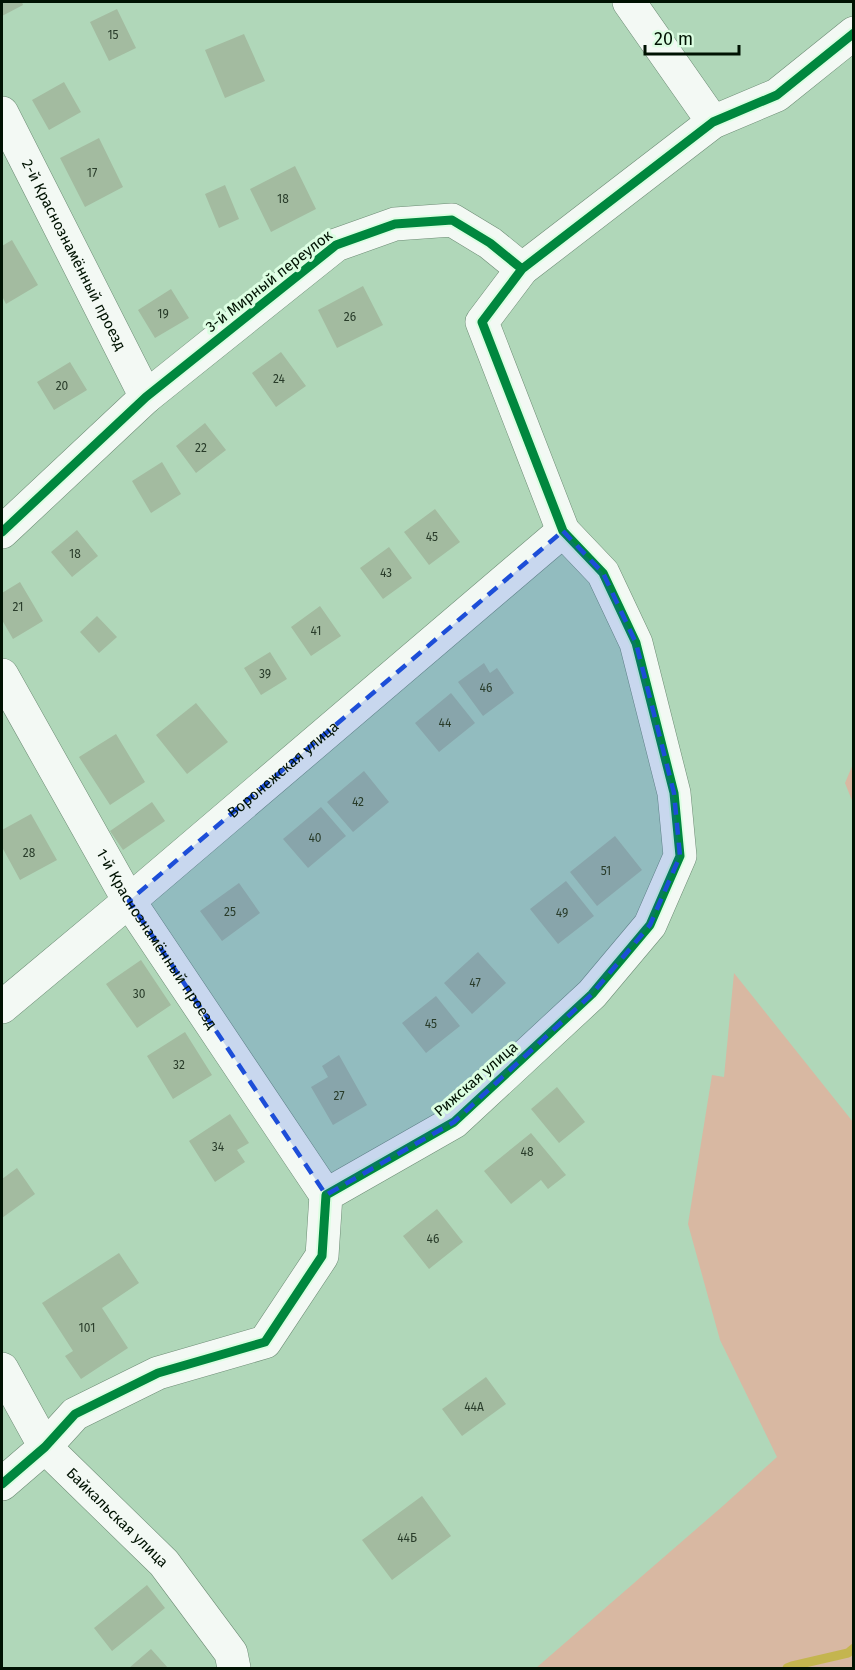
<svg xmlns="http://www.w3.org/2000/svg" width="855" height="1670" viewBox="0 0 855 1670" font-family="'Fira Sans',sans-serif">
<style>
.green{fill:#d8b8a2}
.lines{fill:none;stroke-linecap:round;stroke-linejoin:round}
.stream{stroke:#c4b54f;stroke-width:9}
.building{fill:#a3bba0}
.street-casing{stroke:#6d8c75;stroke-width:34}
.street{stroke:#f3f9f4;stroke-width:33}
.cycleway-casing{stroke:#dcfee2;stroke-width:13}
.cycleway{stroke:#00873e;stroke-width:9}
.marked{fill:#1d4ed8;fill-opacity:0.2;stroke:#1d4ed8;stroke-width:4.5;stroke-dasharray:12 8;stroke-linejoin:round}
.labels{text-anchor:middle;stroke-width:6;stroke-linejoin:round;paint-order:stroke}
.number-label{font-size:12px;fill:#293c2a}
.street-label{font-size:15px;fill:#001202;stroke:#dcfee2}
</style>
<rect width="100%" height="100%" fill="#b0d7b9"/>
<path class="green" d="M 853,764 L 853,803 L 845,783 Z
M 734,973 L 853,1122 L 853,1668 L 536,1668 L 724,1505 L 777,1457 L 720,1340 L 688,1224 L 712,1075 L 724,1077 Z"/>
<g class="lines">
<path class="stream" d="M 787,1668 L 792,1666 L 848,1653 L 854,1648"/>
</g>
<path class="building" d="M 2,2 L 22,2 L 23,5 L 2,16 Z
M 117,9 L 136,48 L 109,61 L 90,22 Z
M 244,34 L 265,81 L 225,98 L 205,50 Z
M 64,82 L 81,112 L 49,130 L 32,100 Z
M 99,138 L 123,187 L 85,207 L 60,158 Z
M 295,166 L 316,209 L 271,232 L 250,189 Z
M 225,185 L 239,219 L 219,228 L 205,194 Z
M 12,240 L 38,285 L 6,304 L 2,296 L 2,246 Z
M 363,286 L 383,325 L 337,348 L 318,310 Z
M 171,289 L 189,318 L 155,338 L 138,310 Z
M 281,352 L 306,386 L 276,407 L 252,373 Z
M 70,362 L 87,390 L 54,410 L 37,382 Z
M 205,423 L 226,450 L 196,473 L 176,446 Z
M 162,462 L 181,494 L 151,513 L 132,481 Z
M 435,509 L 460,542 L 429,565 L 404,532 Z
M 77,530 L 98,556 L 72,577 L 51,552 Z
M 389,547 L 412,578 L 383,599 L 360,568 Z
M 20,582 L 43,621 L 13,639 L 2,620 L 2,593 Z
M 320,606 L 341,636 L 311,656 L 291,627 Z
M 97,616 L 117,637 L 99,653 L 80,632 Z
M 270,652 L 287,679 L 261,695 L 244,668 Z
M 484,663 L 490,673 L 497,668 L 514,693 L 483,716 L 458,682 Z
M 451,693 L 475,723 L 439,752 L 415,723 Z
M 196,703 L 228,742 L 187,774 L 156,735 Z
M 116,734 L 145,782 L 110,805 L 79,757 Z
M 364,771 L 389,802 L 353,832 L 327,802 Z
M 152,802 L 165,821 L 123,850 L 110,831 Z
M 321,807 L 346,836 L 308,868 L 283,839 Z
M 31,814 L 57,860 L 20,880 L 2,847 L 2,830 Z
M 615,836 L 642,870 L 597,906 L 570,872 Z
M 566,881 L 594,916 L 558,944 L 530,909 Z
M 239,883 L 260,913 L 222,941 L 200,911 Z
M 478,952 L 506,983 L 472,1014 L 444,983 Z
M 141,960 L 171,1005 L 137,1028 L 106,984 Z
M 436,996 L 460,1026 L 426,1053 L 402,1023 Z
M 185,1032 L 212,1075 L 173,1099 L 147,1056 Z
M 339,1055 L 367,1105 L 333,1125 L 311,1087 L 328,1077 L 322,1066 Z
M 557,1087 L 585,1122 L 559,1143 L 531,1109 Z
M 230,1114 L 249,1143 L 237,1150 L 245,1162 L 215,1182 L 189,1141 Z
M 531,1133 L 566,1175 L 548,1189 L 541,1180 L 511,1204 L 484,1171 Z
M 17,1168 L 35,1194 L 2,1218 L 2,1179 Z
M 437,1209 L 463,1242 L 429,1269 L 403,1236 Z
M 119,1253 L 139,1283 L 102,1308 L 128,1348 L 81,1379 L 65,1356 L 73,1351 L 42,1303 Z
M 486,1377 L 506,1404 L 462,1436 L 442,1409 Z
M 422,1496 L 451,1536 L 392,1580 L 362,1540 Z
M 147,1585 L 165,1608 L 112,1651 L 94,1628 Z
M 151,1649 L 168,1668 L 129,1668 Z"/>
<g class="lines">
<g class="street-casing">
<g id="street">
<path d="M 629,2 L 713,122"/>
<path id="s1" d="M 2,113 L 146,397"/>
<path d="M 2,532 L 146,397 L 336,245 L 395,224 L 452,220 L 490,243 L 522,269 L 713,122 L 777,95 L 854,33"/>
<path id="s2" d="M 2,675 L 129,901 L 326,1195"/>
<path id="s3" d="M 2,1007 L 129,901 L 563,531"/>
<path id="s4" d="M 2,1369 L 45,1447 L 164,1563 L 231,1653 L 234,1668"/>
<path d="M 2,1484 L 45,1447 L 75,1414 L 158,1373 L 265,1342 L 322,1256 L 326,1195 L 454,1122 L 592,994 L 650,925 L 680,856 L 674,793 L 636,643 L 603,573 L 563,531 L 482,322 L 522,269"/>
</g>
</g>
<use href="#street" class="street"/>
<g class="cycleway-casing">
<path id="cycleway" d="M 2,532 L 146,397 L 336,245 L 395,224 L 452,220 L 490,243 L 522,269 L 713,122 L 777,95 L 854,33
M 2,1484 L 45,1447 L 75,1414 L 158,1373 L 265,1342 L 322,1256 L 326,1195 L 454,1122 L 592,994 L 650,925 L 680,856 L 674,793 L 636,643 L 603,573 L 563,531 L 482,322 L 522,269"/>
</g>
<use href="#cycleway" class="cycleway"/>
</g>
<path class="marked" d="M 563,531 L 603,573 L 636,643 L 674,793 L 680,856 L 650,925 L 592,994 L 454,1122 L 326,1195 L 129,901 Z"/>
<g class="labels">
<g class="number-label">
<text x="113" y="39">15</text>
<text x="92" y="177">17</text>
<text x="283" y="203">18</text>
<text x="163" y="318">19</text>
<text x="350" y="321">26</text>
<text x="279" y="383">24</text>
<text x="62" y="390">20</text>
<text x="201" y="452">22</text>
<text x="432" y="541">45</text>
<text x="75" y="558">18</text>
<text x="386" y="577">43</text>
<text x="18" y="611">21</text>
<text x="316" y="635">41</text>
<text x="265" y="678">39</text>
<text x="486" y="692">46</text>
<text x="445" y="727">44</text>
<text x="358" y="806">42</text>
<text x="315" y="842">40</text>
<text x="29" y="857">28</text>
<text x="606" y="875">51</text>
<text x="230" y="916">25</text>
<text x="562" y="917">49</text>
<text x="475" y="987">47</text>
<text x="139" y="998">30</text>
<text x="431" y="1028">45</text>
<text x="179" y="1069">32</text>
<text x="339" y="1100">27</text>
<text x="218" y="1151">34</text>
<text x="527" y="1156">48</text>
<text x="433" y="1243">46</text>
<text x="87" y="1332">101</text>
<text x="474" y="1411">44А</text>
<text x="407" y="1542">44Б</text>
</g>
<g class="street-label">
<text dy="5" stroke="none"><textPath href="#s1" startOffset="159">2-й Краснознамённый проезд</textPath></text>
<text transform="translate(269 281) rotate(-38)" y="5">3-й Мирный переулок</text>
<text dy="5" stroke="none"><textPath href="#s3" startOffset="368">Воронежская улица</textPath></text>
<text dy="5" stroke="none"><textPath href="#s2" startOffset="306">1-й Краснознамённый проезд</textPath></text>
<text transform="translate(476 1079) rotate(-41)" y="5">Рижская улица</text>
<text dy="5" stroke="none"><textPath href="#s4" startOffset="190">Байкальская улица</textPath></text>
</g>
</g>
<rect width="855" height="1670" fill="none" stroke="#001202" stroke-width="6"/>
<path d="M645 45v9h94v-9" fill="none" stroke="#001202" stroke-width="3"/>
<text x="654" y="45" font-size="18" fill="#001202" stroke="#dcfee2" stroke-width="4.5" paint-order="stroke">20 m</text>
</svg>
